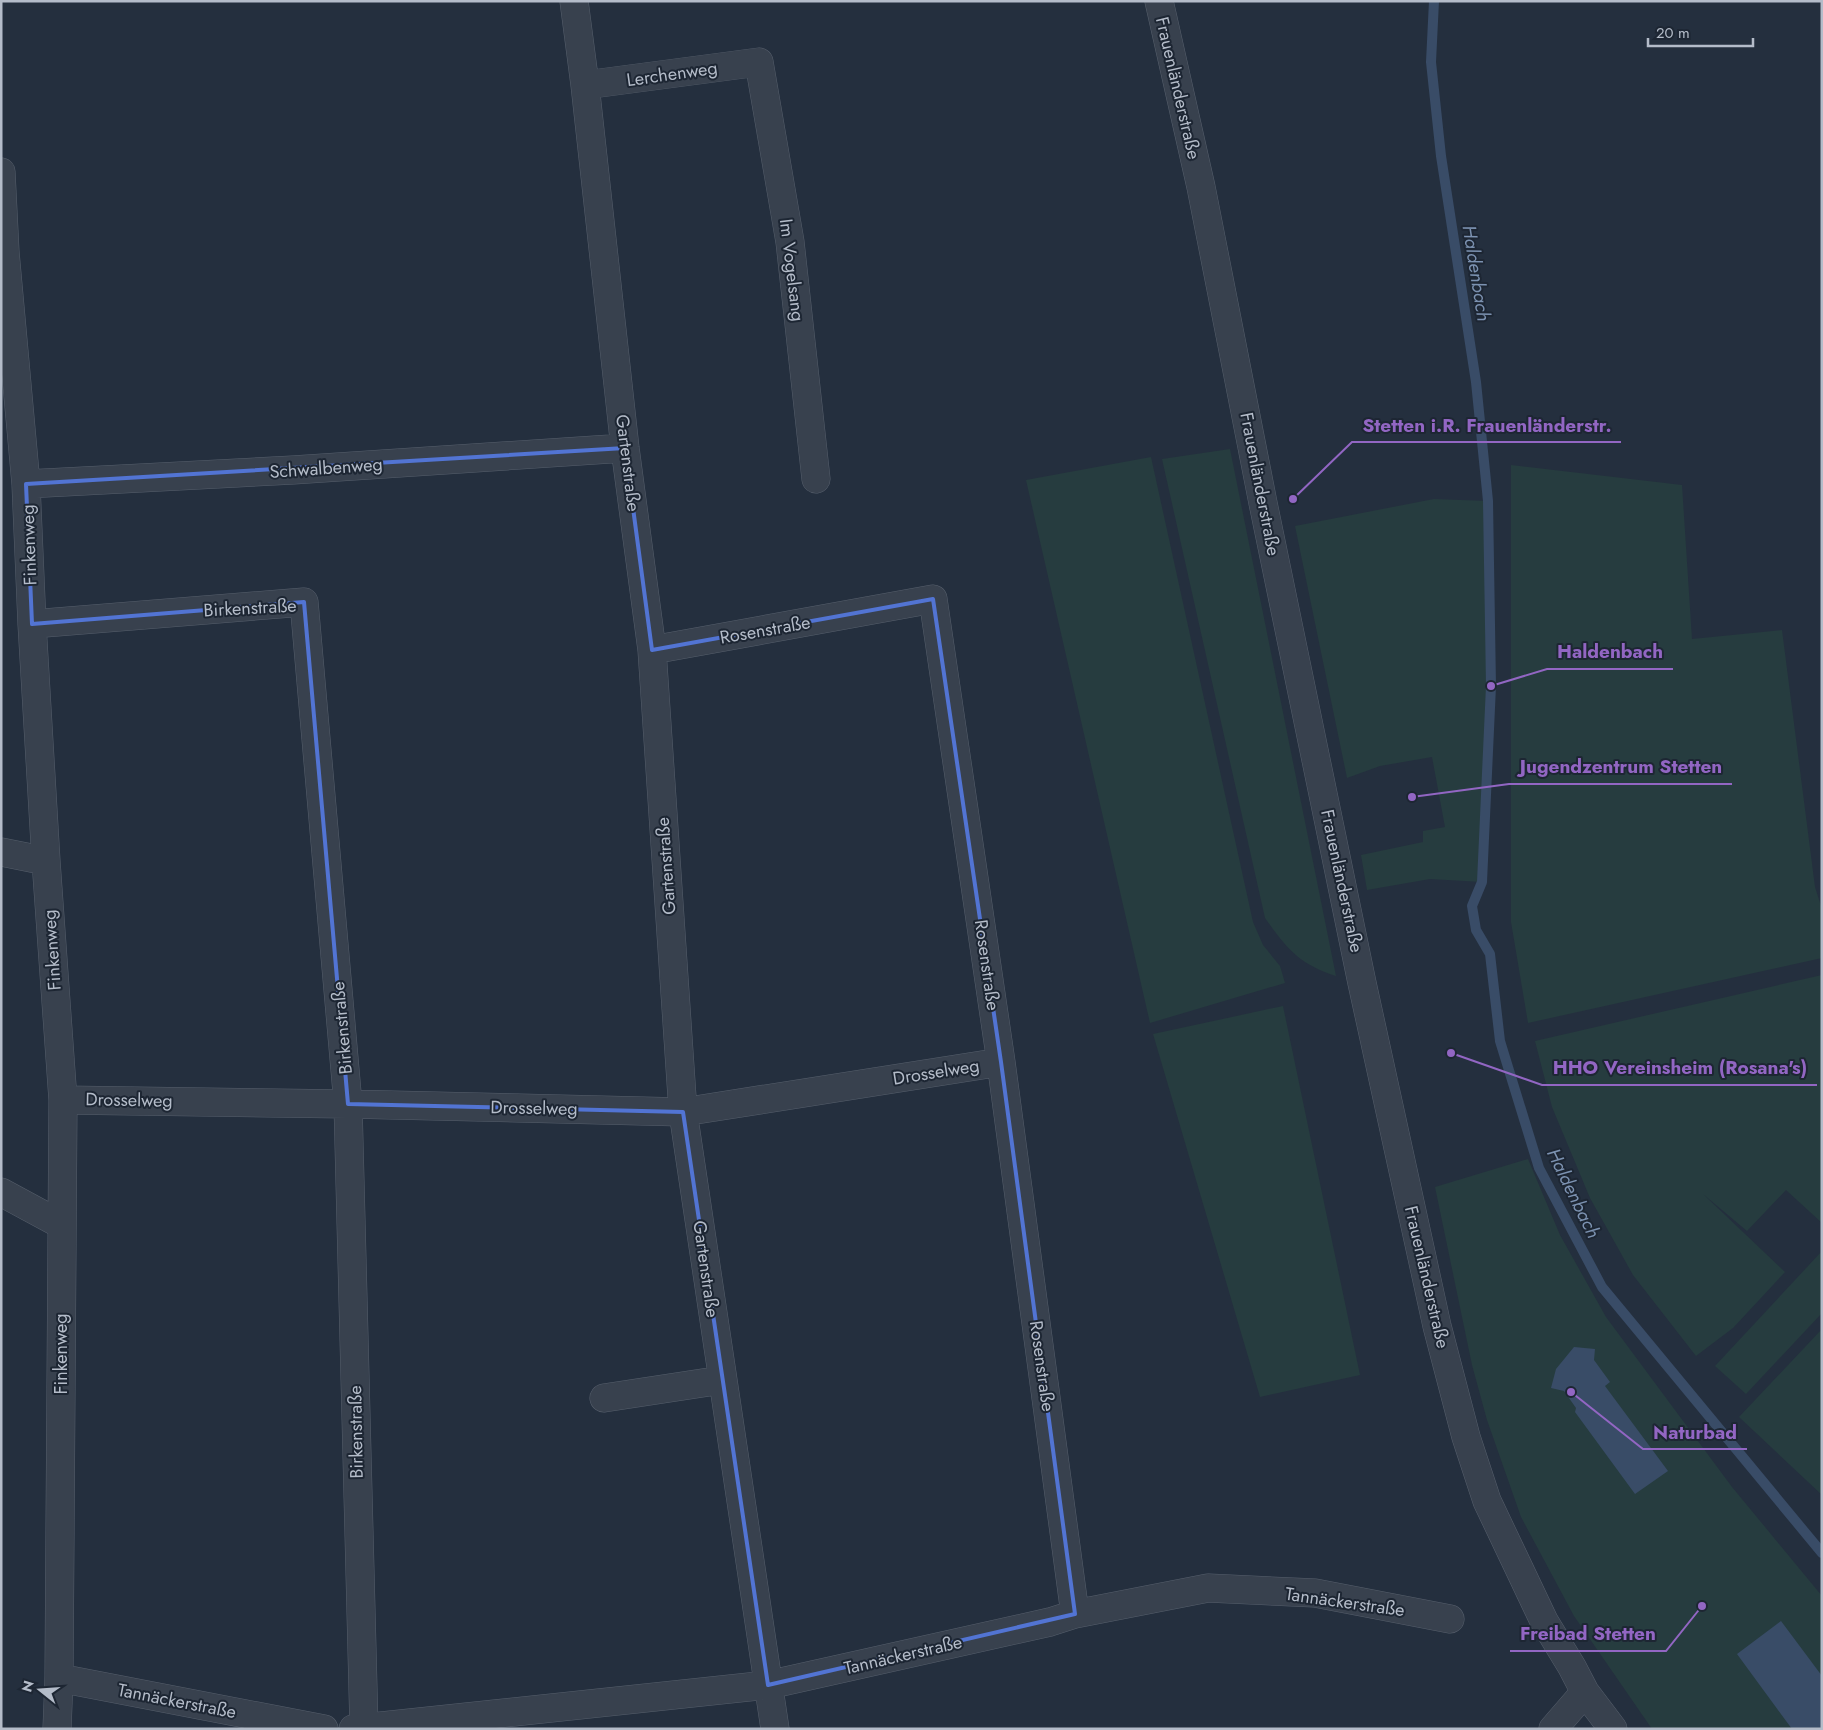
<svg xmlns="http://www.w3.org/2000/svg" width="1823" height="1730" viewBox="0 0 1823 1730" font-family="Jost,sans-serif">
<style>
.green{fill:#263c3f}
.water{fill:#394c67}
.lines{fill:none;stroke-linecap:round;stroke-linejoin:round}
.stream{stroke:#394c67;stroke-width:10}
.minor-casing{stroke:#565f6c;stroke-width:29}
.minor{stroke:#38414e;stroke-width:28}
.marked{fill:none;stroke:#5274d3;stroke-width:4;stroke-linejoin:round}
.labels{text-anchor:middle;stroke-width:4;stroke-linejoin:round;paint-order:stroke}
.street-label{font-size:18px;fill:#b4bcc9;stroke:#1d2633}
.water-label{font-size:19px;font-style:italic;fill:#7c92b1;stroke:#1d2633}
.leader{fill:none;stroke:#9266c3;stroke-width:2}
.callout-dot{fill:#9266c3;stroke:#1d2633;stroke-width:2}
.callout-label{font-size:19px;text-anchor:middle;font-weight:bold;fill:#9266c3;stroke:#1d2633;stroke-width:4;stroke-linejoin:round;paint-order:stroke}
</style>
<rect width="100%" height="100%" fill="#242f3e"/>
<path class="green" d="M 1230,449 L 1336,976 C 1299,964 1287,949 1265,918 L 1162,459 Z
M 1151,457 L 1253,922 L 1263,945 L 1280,966 L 1285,983 L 1150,1023 L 1026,480 Z
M 1511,465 L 1682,485 L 1692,639 L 1782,630 L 1815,887 L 1822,909 L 1822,958 L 1528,1023 L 1511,922 Z
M 1434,499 L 1488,501 L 1491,686 L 1482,882 L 1430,879 L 1367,890 L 1361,855 L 1423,842 L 1423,831 L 1445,827 L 1432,757 L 1380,766 L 1347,778 L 1295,526 Z
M 1822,975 L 1822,1223 L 1786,1190 L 1747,1231 L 1703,1194 L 1785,1272 L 1733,1328 L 1696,1356 L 1633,1275 L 1590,1198 L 1552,1107 L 1535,1041 Z
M 1283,1006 L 1360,1375 L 1260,1397 L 1153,1034 Z
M 1528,1159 L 1560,1235 L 1606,1317 L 1732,1487 L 1822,1596 L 1822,1729 L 1652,1729 L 1574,1616 L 1521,1517 L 1487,1420 L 1472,1365 L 1435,1187 Z
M 1822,1251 L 1822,1313 L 1746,1394 L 1715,1366 Z
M 1822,1329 L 1822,1495 L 1739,1417 Z"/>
<path class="water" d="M 1574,1347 L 1595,1349 L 1594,1360 L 1610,1382 L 1605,1386 L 1668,1471 L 1635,1494 L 1575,1412 L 1576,1408 L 1564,1391 L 1551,1388 L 1556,1369 Z
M 1781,1621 L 1822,1676 L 1822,1729 L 1792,1729 L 1737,1654 Z"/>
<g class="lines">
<path class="stream" d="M 1434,1 L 1431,62 L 1441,156 L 1476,382 L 1488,501 L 1491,686 L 1482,882 L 1472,906 L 1476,930 L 1490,954 L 1500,1041 L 1539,1168 L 1602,1287 L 1822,1553"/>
<g class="minor-casing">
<path id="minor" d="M 574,1 L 585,85 L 625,448 L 652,650 L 683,1112 L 775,1729
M 1159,1 L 1201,187 L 1263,503 L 1362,983 L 1437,1326 L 1466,1437 L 1487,1501 L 1544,1621 L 1572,1667 L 1585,1692 L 1613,1729
M 585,85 L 759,62 L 790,242 L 816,479
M 1,172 L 5,252 L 26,484 L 32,624 L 46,861 L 63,1100 L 59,1678 L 57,1729
M 26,484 L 293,470 L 625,448
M 32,624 L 304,602 L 348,1104 L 364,1728
M 652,650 L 933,599 L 1001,1062 L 1075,1614
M 1,852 L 46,861
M 63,1100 L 348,1104 L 683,1112 L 1001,1062
M 1,1192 L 62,1225
M 604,1398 L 722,1380
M 59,1678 L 324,1729
M 353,1729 L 768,1685 L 1050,1622 L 1075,1614 L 1208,1588 L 1315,1593 L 1450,1619
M 1553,1729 L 1585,1692"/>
</g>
<use href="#minor" class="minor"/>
</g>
<path class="marked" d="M 625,448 L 652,650 L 933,599 L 1001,1062 L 1075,1614 L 768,1685 L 683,1112 L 348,1104 L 304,602 L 32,624 L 26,484 Z"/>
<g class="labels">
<g class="street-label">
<text transform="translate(672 74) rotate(-8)" y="6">Lerchenweg</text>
<text transform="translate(1178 88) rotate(77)" y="6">Frauenländerstraße</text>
<text transform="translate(792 270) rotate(83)" y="6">Im Vogelsang</text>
<text transform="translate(628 463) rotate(83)" y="6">Gartenstraße</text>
<text transform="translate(326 468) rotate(-4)" y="6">Schwalbenweg</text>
<text transform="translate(1260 484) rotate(79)" y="6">Frauenländerstraße</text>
<text transform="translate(29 545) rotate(-92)" y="6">Finkenweg</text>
<text transform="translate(250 608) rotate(-3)" y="6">Birkenstraße</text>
<text transform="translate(765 630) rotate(-10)" y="6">Rosenstraße</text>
<text transform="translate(666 866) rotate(-94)" y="6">Gartenstraße</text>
<text transform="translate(1342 881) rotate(78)" y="6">Frauenländerstraße</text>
<text transform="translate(52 950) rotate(-94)" y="6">Finkenweg</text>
<text transform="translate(987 965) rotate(82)" y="6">Rosenstraße</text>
<text transform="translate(342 1028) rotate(-95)" y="6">Birkenstraße</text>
<text transform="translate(936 1072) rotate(-9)" y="6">Drosselweg</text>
<text transform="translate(129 1100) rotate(1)" y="6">Drosselweg</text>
<text transform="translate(534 1108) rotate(1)" y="6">Drosselweg</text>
<text transform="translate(706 1269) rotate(82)" y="6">Gartenstraße</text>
<text transform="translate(1427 1277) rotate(77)" y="6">Frauenländerstraße</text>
<text transform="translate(61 1354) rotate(-90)" y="6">Finkenweg</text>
<text transform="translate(1042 1366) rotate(82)" y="6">Rosenstraße</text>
<text transform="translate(356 1432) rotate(-91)" y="6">Birkenstraße</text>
<text transform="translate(1345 1602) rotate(8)" y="6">Tannäckerstraße</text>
<text transform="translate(903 1655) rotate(-13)" y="6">Tannäckerstraße</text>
<text transform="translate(177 1701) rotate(11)" y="6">Tannäckerstraße</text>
</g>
<g class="water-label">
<text transform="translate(1477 273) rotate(81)" y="7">Haldenbach</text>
<text transform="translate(1574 1193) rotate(64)" y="7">Haldenbach</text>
</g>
</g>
<path class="leader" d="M1293 499L1352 442H1621M1491 686L1547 669H1673M1412 797L1509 784H1732M1451 1053L1542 1085H1817M1571 1392L1643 1449H1747M1702 1606L1666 1651H1510"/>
<g class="callout-dot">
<circle cx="1293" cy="499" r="5"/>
<circle cx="1491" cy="686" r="5"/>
<circle cx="1412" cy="797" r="5"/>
<circle cx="1451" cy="1053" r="5"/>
<circle cx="1571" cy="1392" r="5"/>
<circle cx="1702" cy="1606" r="5"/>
</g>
<g class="callout-label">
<text x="1487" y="432">Stetten i.R. Frauenländerstr.</text>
<text x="1610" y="658">Haldenbach</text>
<text x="1621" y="773">Jugendzentrum Stetten</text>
<text x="1680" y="1074">HHO Vereinsheim (Rosana's)</text>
<text x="1695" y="1439">Naturbad</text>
<text x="1588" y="1640">Freibad Stetten</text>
</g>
<rect width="1823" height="1730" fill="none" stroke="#b4bcc9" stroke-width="5"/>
<g transform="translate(40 1690) rotate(287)" stroke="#1d2633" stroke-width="4" paint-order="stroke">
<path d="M0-4L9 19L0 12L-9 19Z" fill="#b4bcc9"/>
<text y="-8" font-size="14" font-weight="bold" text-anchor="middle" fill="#b4bcc9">N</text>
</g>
<path d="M1648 38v8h105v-8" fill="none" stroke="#b4bcc9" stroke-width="2.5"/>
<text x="1656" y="38" font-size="15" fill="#b4bcc9" stroke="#1d2633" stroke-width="4" paint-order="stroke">20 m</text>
</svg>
